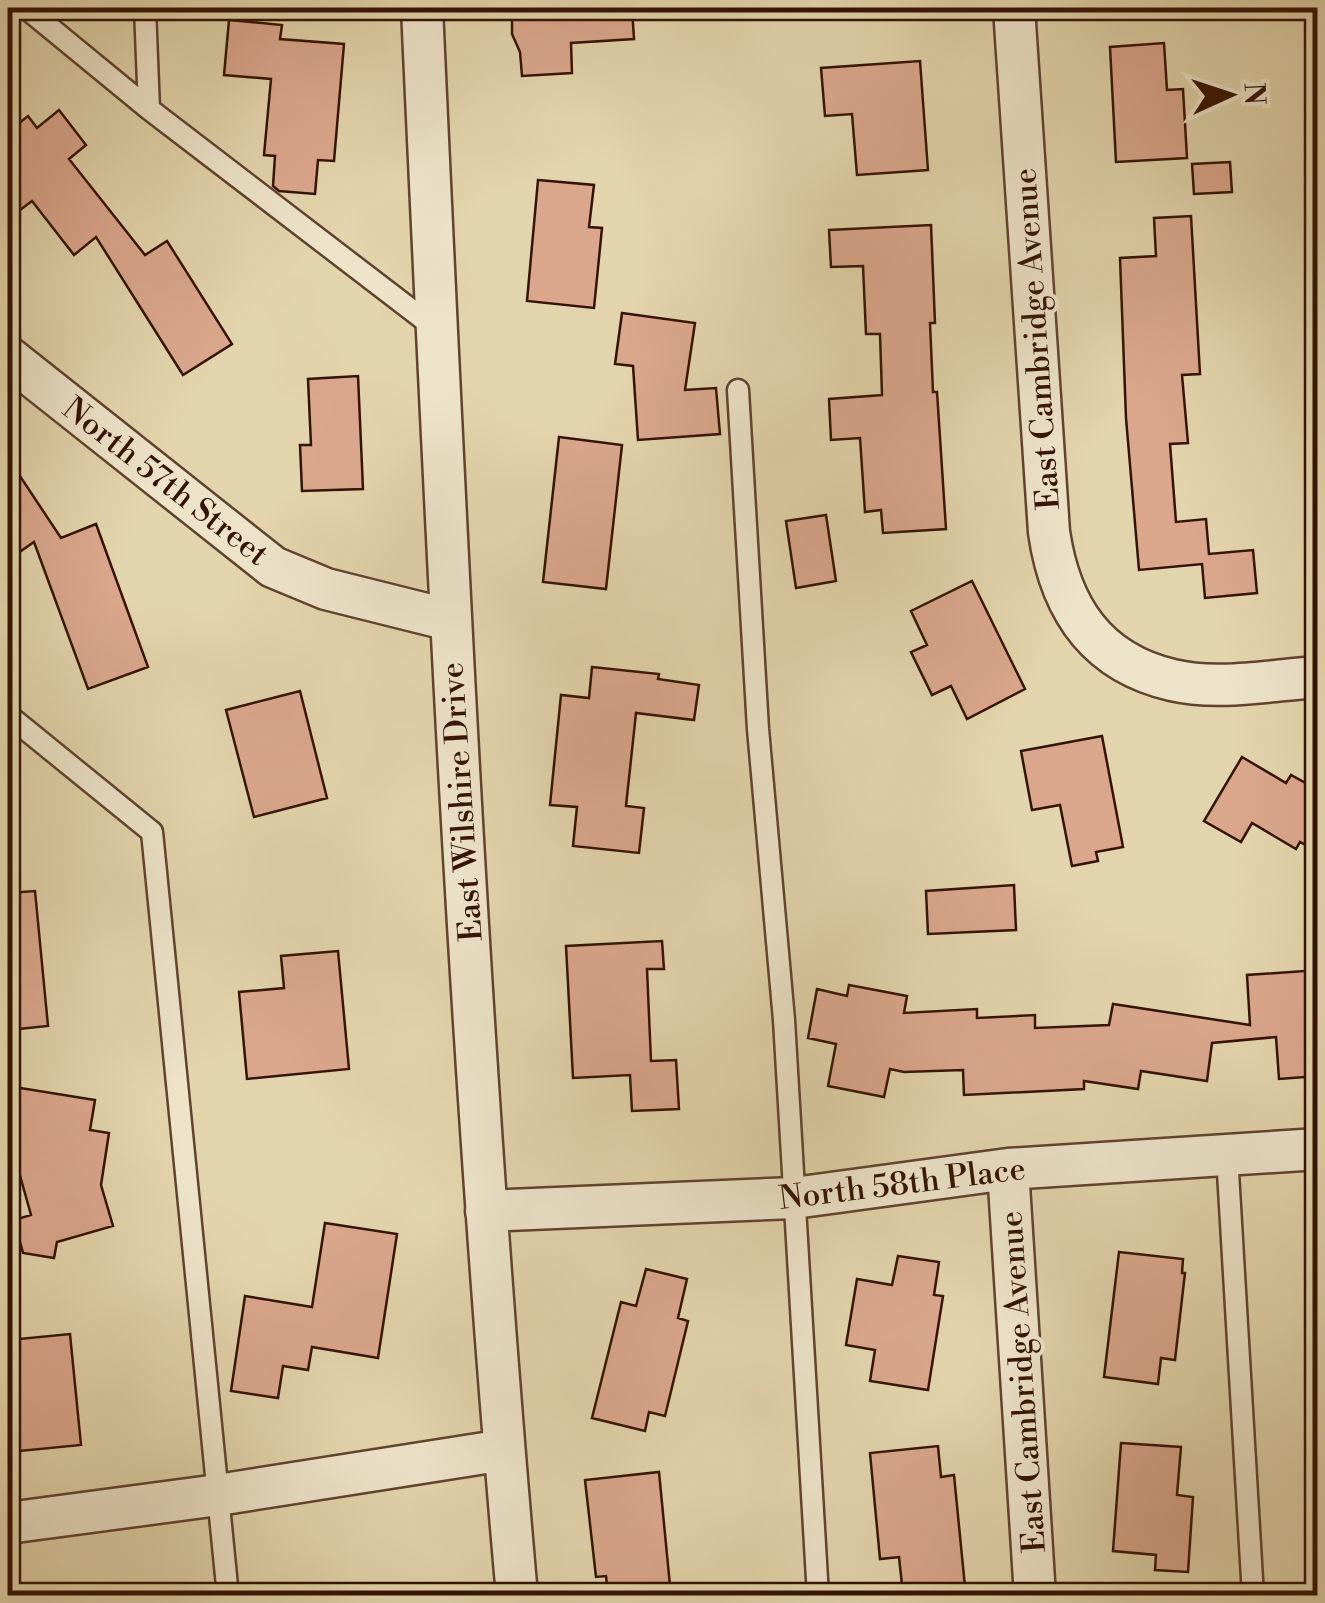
<svg xmlns="http://www.w3.org/2000/svg" width="1325" height="1603" viewBox="0 0 1325 1603" font-family="'Libre Bodoni',serif">
<style>
.building{fill:#daa78d;stroke:#341304;stroke-width:2.5}
.lines{fill:none;stroke-linecap:round;stroke-linejoin:round}
.lane-casing{stroke:#60432e;stroke-width:25}
.street-casing{stroke:#60432e;stroke-width:45}
.lane{stroke:#ece3c9;stroke-width:20}
.street{stroke:#ece3c9;stroke-width:40}
.labels{text-anchor:middle;stroke-width:8;stroke-linejoin:round;paint-order:stroke}
.street-label{font-size:32px;fill:#341304;stroke:#ece3c9}
</style>
<rect width="100%" height="100%" fill="#e2d4ac"/>
<filter id="stains"><feTurbulence type="fractalNoise" baseFrequency=".002" numOctaves="4"/><feColorMatrix values="0 0 0 0 .2 0 0 0 0 .09 0 0 0 0 .02 0 0 0 .5 -.17"/></filter>
<radialGradient id="worn" r=".72"><stop offset=".6" stop-color="#630" stop-opacity="0"/><stop offset="1" stop-color="#630" stop-opacity=".3"/></radialGradient>
<path class="building" d="M 512,8 L 632,8 L 634,39 L 571,43 L 572,73 L 522,76 L 520,52 L 512,34 Z
M 229,20 L 282,25 L 280,39 L 344,44 L 334,161 L 318,160 L 315,194 L 279,191 L 273,186 L 275,156 L 264,155 L 271,79 L 224,75 Z
M 1164,43 L 1167,90 L 1183,89 L 1187,158 L 1116,162 L 1110,47 Z
M 920,61 L 928,170 L 857,175 L 852,114 L 825,116 L 821,68 Z
M 59,110 L 86,145 L 69,159 L 145,255 L 167,241 L 232,344 L 183,375 L 96,237 L 74,255 L 32,201 L 20,210 L 8,194 L 8,132 L 28,116 L 37,128 Z
M 1230,162 L 1232,192 L 1194,194 L 1192,164 Z
M 538,180 L 594,185 L 589,227 L 602,228 L 594,308 L 527,301 Z
M 1191,216 L 1200,374 L 1182,375 L 1188,443 L 1170,444 L 1176,522 L 1206,519 L 1209,554 L 1253,550 L 1257,593 L 1205,598 L 1202,564 L 1139,570 L 1126,418 L 1120,258 L 1156,256 L 1154,218 Z
M 931,225 L 935,323 L 930,323 L 933,392 L 937,392 L 946,529 L 883,533 L 881,510 L 865,512 L 860,438 L 831,440 L 829,399 L 882,395 L 880,334 L 866,334 L 863,266 L 831,267 L 829,230 Z
M 622,313 L 695,323 L 685,390 L 716,388 L 720,434 L 638,440 L 633,366 L 615,364 Z
M 358,376 L 363,489 L 302,491 L 300,445 L 311,445 L 308,379 Z
M 559,437 L 622,445 L 606,589 L 543,582 Z
M 8,458 L 61,538 L 96,524 L 148,667 L 88,689 L 34,542 L 8,560 Z
M 826,515 L 836,581 L 796,588 L 786,521 Z
M 972,581 L 1025,689 L 967,719 L 951,686 L 932,695 L 911,652 L 927,645 L 911,611 Z
M 592,667 L 659,674 L 658,679 L 699,685 L 694,720 L 636,713 L 626,806 L 644,808 L 639,853 L 573,846 L 577,807 L 550,805 L 561,695 L 589,698 Z
M 300,691 L 327,798 L 254,817 L 226,710 Z
M 1102,736 L 1123,847 L 1096,852 L 1098,861 L 1072,866 L 1060,805 L 1032,810 L 1021,751 Z
M 1242,757 L 1286,783 L 1291,775 L 1318,790 L 1318,852 L 1300,842 L 1296,849 L 1252,823 L 1241,842 L 1204,821 Z
M 1014,885 L 1016,930 L 928,934 L 926,891 Z
M 35,891 L 48,1026 L 8,1030 L 8,893 Z
M 662,941 L 664,969 L 647,969 L 651,1061 L 676,1060 L 679,1109 L 632,1111 L 630,1075 L 573,1078 L 566,946 Z
M 338,951 L 349,1069 L 247,1079 L 239,992 L 284,988 L 281,956 Z
M 1318,970 L 1318,1076 L 1279,1079 L 1276,1037 L 1212,1043 L 1207,1081 L 1141,1071 L 1138,1089 L 1084,1081 L 1084,1089 L 964,1095 L 963,1070 L 904,1072 L 890,1069 L 884,1097 L 828,1086 L 836,1044 L 808,1038 L 817,989 L 847,996 L 849,985 L 907,996 L 904,1013 L 977,1009 L 977,1018 L 1035,1015 L 1035,1028 L 1109,1025 L 1113,1004 L 1250,1025 L 1247,975 Z
M 8,1086 L 95,1100 L 90,1130 L 109,1133 L 101,1185 L 113,1226 L 57,1242 L 54,1258 L 23,1253 L 14,1220 L 31,1215 L 19,1172 L 8,1170 Z
M 325,1223 L 397,1234 L 378,1358 L 312,1347 L 308,1370 L 283,1366 L 278,1398 L 231,1391 L 245,1296 L 312,1307 Z
M 1119,1252 L 1183,1259 L 1182,1273 L 1185,1273 L 1175,1360 L 1161,1358 L 1158,1384 L 1104,1377 Z
M 898,1256 L 939,1262 L 934,1295 L 943,1296 L 928,1390 L 870,1381 L 875,1350 L 846,1345 L 857,1279 L 892,1285 Z
M 646,1269 L 687,1279 L 678,1318 L 688,1321 L 665,1416 L 649,1412 L 645,1431 L 592,1418 L 621,1302 L 636,1306 Z
M 70,1334 L 81,1445 L 20,1451 L 8,1340 Z
M 1121,1443 L 1181,1447 L 1177,1495 L 1193,1497 L 1188,1572 L 1155,1570 L 1156,1555 L 1113,1551 Z
M 938,1446 L 941,1477 L 954,1475 L 965,1587 L 903,1594 L 899,1557 L 880,1559 L 870,1453 Z
M 659,1472 L 671,1596 L 608,1596 L 606,1576 L 596,1577 L 585,1480 Z"/>
<g class="lines">
<g class="lane-casing">
<path id="lane" d="M 26,8 L 149,109 L 435,328
M 145,8 L 149,109
M 738,390 L 758,729 L 784,1020 L 818,1596
M 8,715 L 152,832 L 228,1596
M 1227,1155 L 1253,1596"/>
</g>
<g class="street-casing">
<path id="street" d="M 422,8 C 446,537 470,1067 517,1596
M 1014,8 L 1049,532 C 1060,607 1095,662 1172,680 C 1218,691 1271,680 1318,677
M 8,357 L 273,567 L 326,589 L 450,620
M 1008,1169 L 1035,1596
M 486,1211 L 794,1198 L 1008,1169 L 1318,1149
M 8,1523 L 218,1495 L 504,1450"/>
</g>
<use href="#lane" class="lane"/>
<use href="#street" class="street"/>
</g>
<g class="labels">
<g class="street-label">
<text transform="translate(1036 339) rotate(-94)" y="11">East Cambridge Avenue</text>
<text transform="translate(166 481) rotate(38)" y="11">North 57th Street</text>
<text transform="translate(461 802) rotate(-94)" y="11">East Wilshire Drive</text>
<text transform="translate(902 1183) rotate(-7)" y="11">North 58th Place</text>
<text transform="translate(1022 1382) rotate(-94)" y="11">East Cambridge Avenue</text>
</g>
</g>
<rect width="1325" height="1603" fill="none" stroke="#e2d4ac" stroke-width="40"/>
<rect x="10" y="10" width="1305" height="1583" fill="none" stroke="#341304" stroke-width="5"/>
<rect x="20" y="20" width="1285" height="1563" fill="none" stroke="#341304" stroke-width="2.5"/>
<g transform="translate(1230 95) rotate(87)" stroke="#ece3c9" stroke-width="8" paint-order="stroke">
<path d="M0-8L18 38L0 25L-18 38Z" fill="#341304"/>
<text y="-15" font-size="28" font-weight="bold" text-anchor="middle" fill="#341304">N</text>
</g>
<rect width="100%" height="100%" filter="url(#stains)"/>
<rect width="100%" height="100%" fill="url(#worn)"/>
</svg>
